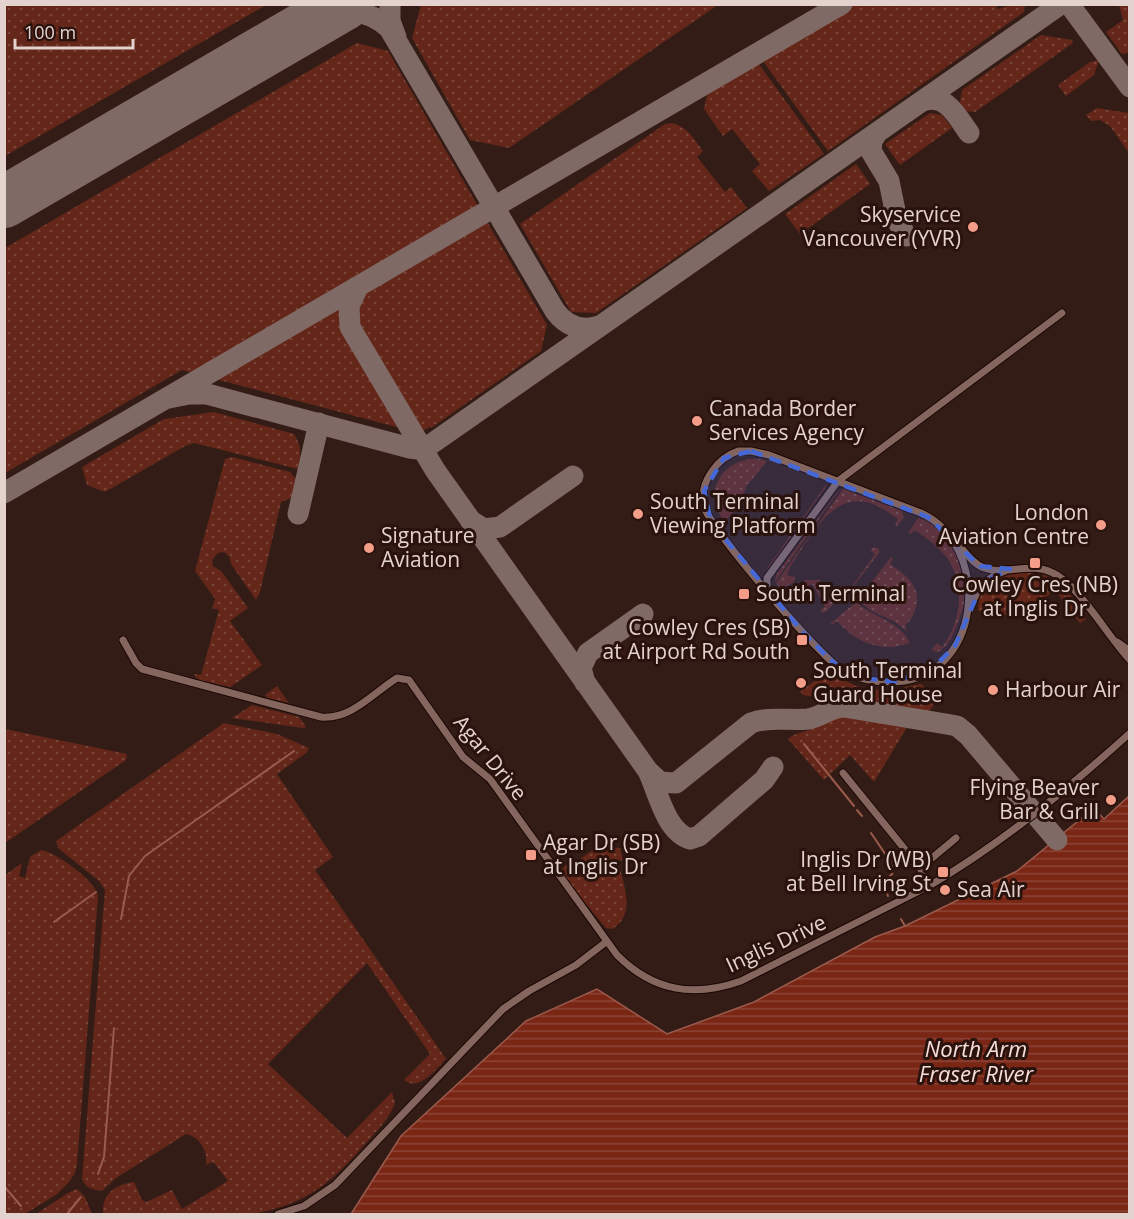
<svg xmlns="http://www.w3.org/2000/svg" width="1134" height="1219" viewBox="0 0 1134 1219" font-family="'Open Sans',sans-serif">
<style>
.grass{fill:url(#grass-dots)}
.green{fill:#632619}
.water{fill:url(#water-rules);stroke:#9a5a4c;stroke-width:1.5}
.lines{fill:none;stroke-linecap:round;stroke-linejoin:round}
.stream{stroke:#9a5a4c;stroke-width:2}
.taxiway{stroke:#806a66;stroke-width:21}
.runway{stroke:#806a66;stroke-width:52}
.street-casing{stroke:#1a0603;stroke-width:9}
.street{stroke:#84665f;stroke-width:7}
.marked{fill:#4568d6;fill-opacity:0.2;stroke:#4568d6;stroke-width:4.5;stroke-dasharray:12 8;stroke-linejoin:round}
.poi-dot{fill:#f49e8a;stroke:#2a120d;stroke-width:2}
.labels{text-anchor:middle;stroke-width:6;stroke-linejoin:round;paint-order:stroke}
.poi-label{font-size:21px;fill:#e3d2ce;stroke:#2a120d;text-anchor:start}
.street-label{font-size:21px;fill:#e3d2ce;stroke:#2a120d}
.water-label{font-size:22px;font-style:italic;fill:#f8ded8;stroke:#2a120d}
</style>
<defs>
<pattern id="grass-dots" width="8" height="8" patternUnits="userSpaceOnUse" patternTransform="scale(1.5)"><rect width="8" height="8" fill="#632619"/><path d="M2 2h.1M6 6h.1" fill="none" stroke="#794539" stroke-width="1.8" stroke-linecap="round"/></pattern>
<pattern id="water-rules" width="6" height="5" patternUnits="userSpaceOnUse" patternTransform="scale(1.5)"><rect width="6" height="5" fill="#7a2615"/><path d="M0 2.5h6" fill="none" stroke="#8d4536"/></pattern>
</defs>
<rect width="100%" height="100%" fill="#341c16"/>
<path class="grass" d="M 5,4 L 266,4 L 266,5 L 5,156 Z
M 714,4 L 715,7 L 509,148 L 470,140 L 412,38 L 421,5 Z
M 995,4 L 998,9 L 1010,5 L 1025,5 L 1024,12 L 828,151 L 760,57 L 837,5 Z
M 1119,5 L 1129,5 L 1129,53 L 1122,54 L 1106,32 L 1123,20 Z
M 1041,35 L 1072,40 L 1073,43 L 975,112 L 966,111 L 960,103 L 962,90 Z
M 357,43 L 388,51 L 547,325 L 541,351 L 431,428 L 430,427 L 419,433 L 182,370 L 5,473 L 5,248 Z
M 756,60 L 824,154 L 769,191 L 752,171 L 760,164 L 732,129 L 723,136 L 704,109 L 707,95 Z
M 1099,60 L 1094,75 L 1066,96 L 1058,85 L 1090,62 Z
M 1097,108 L 1129,113 L 1129,153 L 1110,126 L 1100,120 L 1091,121 L 1086,115 Z
M 930,113 L 942,115 L 952,128 L 900,165 L 885,144 Z
M 671,123 C 687,126 694,139 703,151 L 697,157 L 725,192 L 731,187 L 747,208 L 596,313 L 571,312 L 520,224 L 665,124 Z
M 856,164 L 870,184 L 800,234 L 785,214 Z
M 214,412 L 294,434 C 302,447 301,455 298,469 L 194,443 L 185,446 L 105,492 L 87,485 L 82,467 L 164,419 Z
M 232,457 L 290,472 L 296,479 L 292,498 L 281,502 L 260,592 L 256,600 L 231,564 L 229,556 L 224,552 L 218,553 L 212,560 L 213,566 L 221,571 L 248,608 L 230,621 L 262,665 L 230,687 L 199,680 L 195,676 L 195,674 L 201,675 L 219,610 L 212,608 L 215,599 L 195,571 L 225,459 Z
M 750,459 L 759,459 L 767,461 L 745,488 L 746,489 L 736,504 L 715,490 C 719,472 732,462 750,459 Z
M 827,485 L 770,567 L 766,570 L 825,486 Z
M 840,488 L 838,492 L 775,582 L 776,575 Z
M 843,489 L 902,511 L 904,517 L 897,526 L 895,524 L 898,519 C 890,514 882,507 873,504 C 832,489 810,539 790,567 L 787,575 L 795,577 L 794,582 L 781,589 L 776,583 Z
M 918,518 C 949,525 967,569 965,598 C 964,608 960,617 957,625 C 953,635 948,647 938,652 L 933,651 L 932,649 L 937,643 L 942,647 C 961,622 966,585 947,558 C 938,546 926,538 915,530 L 911,534 L 908,533 Z
M 875,547 L 879,549 L 879,553 L 849,592 L 844,587 L 845,585 L 851,588 L 875,554 L 870,550 Z
M 891,557 L 893,559 L 890,564 C 907,576 923,587 915,610 C 913,617 910,621 905,625 L 907,631 L 895,622 L 870,610 L 858,600 Z
M 1029,572 C 1064,576 1068,592 1086,619 L 1080,623 L 1055,590 C 1023,614 1021,620 981,612 L 978,610 C 981,576 1000,576 1029,572 Z
M 804,580 L 820,580 L 820,582 L 815,585 L 826,603 L 831,599 L 833,603 L 831,607 L 824,613 L 820,611 L 825,606 L 812,584 L 806,587 Z
M 856,602 C 874,618 900,621 910,643 C 881,653 856,643 837,621 L 832,625 L 830,624 Z
M 825,674 C 837,673 848,684 860,687 C 881,693 900,688 921,684 C 931,691 941,709 923,713 L 803,695 L 800,691 Z
M 277,686 L 289,703 L 267,698 L 265,695 Z
M 252,705 L 299,717 L 306,727 L 303,728 L 232,718 Z
M 840,709 L 909,724 L 874,782 L 850,755 L 824,780 L 788,739 C 794,733 803,733 811,729 C 821,723 830,716 840,709 Z
M 224,723 L 277,734 L 309,748 L 306,753 L 277,774 L 333,857 L 315,870 L 446,1059 C 436,1069 419,1092 404,1080 L 430,1054 L 367,963 L 268,1064 L 347,1138 L 392,1092 L 395,1103 C 389,1119 377,1131 365,1144 C 329,1185 308,1203 253,1214 L 103,1214 C 102,1194 114,1185 134,1182 L 142,1200 L 146,1202 L 172,1190 L 182,1209 L 228,1181 L 215,1164 L 212,1162 L 206,1165 C 208,1151 200,1137 186,1134 L 116,1178 L 102,1191 C 92,1189 86,1189 82,1179 L 105,890 L 99,881 L 58,848 L 56,841 Z
M 5,729 L 127,754 L 126,760 L 5,843 Z
M 600,845 L 602,847 L 620,848 L 623,860 L 618,861 C 623,883 637,915 612,929 L 606,928 L 586,904 L 584,904 L 561,870 L 569,862 L 573,864 Z
M 41,850 C 56,852 96,881 98,896 L 77,1164 L 75,1173 L 69,1182 L 57,1194 L 25,1214 L 5,1214 L 5,875 L 22,863 L 19,876 L 25,878 L 30,857 Z
M 77,1189 L 85,1197 L 92,1214 L 36,1214 L 68,1193 Z"/>
<path class="green" d="M 715,490 L 738,505 L 726,521 C 716,514 714,502 715,490 Z"/>
<path class="water" d="M 1129,796 L 1129,1214 L 351,1214 L 401,1136 L 526,1021 L 597,989 L 667,1034 L 754,1002 L 875,937 L 905,926 L 1017,871 L 1094,808 L 1104,819 Z"/>
<g class="lines">
<path class="stream" d="M 804,744 L 854,806
M 857,810 L 862,816
M 871,833 L 890,861 L 893,868 L 892,874 L 883,883 L 888,896
M 121,919 L 129,876 L 145,856 L 294,751
M 901,919 L 905,926
M 54,922 L 96,892
M 98,1174 L 104,1157 L 114,1028
M 4,1186 L 21,1206
M 67,1214 L 80,1198"/>
<path class="taxiway" d="M 390,4 L 390,21 L 396,37
M 1069,4 L 1130,87
M 308,26 C 338,12 361,3 389,28 L 555,311 C 566,326 581,332 599,326
M 923,101 C 946,92 958,118 969,133
M 877,133 L 872,141 L 871,151 L 889,181 L 897,220 L 906,236
M 357,289 L 349,306 L 350,327 L 435,470 L 648,771 C 658,791 665,831 690,839 L 699,836 L 764,780 L 773,767
M 169,398 L 189,394 L 207,394 L 410,448 L 418,449 L 427,447 L 1061,4
M 4,493 L 842,4
M 298,514 L 319,423
M 470,520 L 484,529 L 500,527 L 573,476
M 585,683 L 581,668 L 588,653 L 643,614
M 648,771 L 660,782 L 676,783 L 751,723 C 769,716 790,721 808,719 C 822,717 830,707 844,707 L 946,724 L 957,726 L 968,735 L 1057,840"/>
<path class="runway" d="M 4,202 L 345,4"/>
<g class="street-casing">
<path id="street" d="M 738,451 L 751,451 L 769,455 L 921,513 C 990,545 984,668 904,681 C 883,684 860,681 842,670 C 820,657 707,526 703,504 C 700,482 717,458 738,451 Z
M 957,543 C 965,552 973,564 984,568 C 1006,576 1030,561 1053,573 C 1079,585 1108,637 1130,660
M 767,589 L 767,578 L 838,481 L 1062,313
M 971,606 C 978,587 986,578 1005,571
M 123,640 L 136,663 L 142,669 L 321,717 C 351,720 373,693 397,678 L 409,680 L 463,757 L 490,779 L 617,955 C 653,991 693,998 741,981 L 929,886 C 1002,843 1067,790 1130,733
M 1117,642 L 1130,651
M 843,773 L 920,868 L 929,886
M 920,868 L 956,838
M 278,1214 L 304,1206 L 335,1185 L 503,1009 L 529,991 L 576,965 L 606,942"/>
</g>
<use href="#street" class="street"/>
</g>
<path class="marked" d="M 751,451 L 928,517 L 980,566 L 1010,569 L 983,582 L 955,646 L 932,669 L 893,682 L 863,678 L 840,669 L 805,635 L 711,522 L 704,491 L 724,458 Z"/>
<g class="poi-dot">
<circle cx="973" cy="227" r="6"/>
<circle cx="697" cy="421" r="6"/>
<circle cx="638" cy="514" r="6"/>
<circle cx="1101" cy="525" r="6"/>
<circle cx="369" cy="548" r="6"/>
<rect x="1029" y="557" width="12" height="12" rx="3"/>
<rect x="738" y="588" width="12" height="12" rx="3"/>
<rect x="796" y="634" width="12" height="12" rx="3"/>
<circle cx="801" cy="683" r="6"/>
<circle cx="993" cy="690" r="6"/>
<circle cx="1111" cy="800" r="6"/>
<rect x="525" y="849" width="12" height="12" rx="3"/>
<rect x="937" y="866" width="12" height="12" rx="3"/>
<circle cx="945" cy="890" r="6"/>
</g>
<g class="labels">
<g class="poi-label">
<text x="961" y="222" text-anchor="end">Skyservice<tspan x="961" dy="24">Vancouver (YVR)</tspan></text>
<text x="709" y="416">Canada Border<tspan x="709" dy="24">Services Agency</tspan></text>
<text x="650" y="509">South Terminal<tspan x="650" dy="24">Viewing Platform</tspan></text>
<text x="1089" y="520" text-anchor="end">London<tspan x="1089" dy="24">Aviation Centre</tspan></text>
<text x="381" y="543">Signature<tspan x="381" dy="24">Aviation</tspan></text>
<text x="1035" y="592" text-anchor="middle">Cowley Cres (NB)<tspan x="1035" dy="24">at Inglis Dr</tspan></text>
<text x="756" y="601">South Terminal</text>
<text x="790" y="635" text-anchor="end">Cowley Cres (SB)<tspan x="790" dy="24">at Airport Rd South</tspan></text>
<text x="813" y="678">South Terminal<tspan x="813" dy="24">Guard House</tspan></text>
<text x="1005" y="697">Harbour Air</text>
<text x="1099" y="795" text-anchor="end">Flying Beaver<tspan x="1099" dy="24">Bar &amp; Grill</tspan></text>
<text x="543" y="850">Agar Dr (SB)<tspan x="543" dy="24">at Inglis Dr</tspan></text>
<text x="931" y="867" text-anchor="end">Inglis Dr (WB)<tspan x="931" dy="24">at Bell Irving St</tspan></text>
<text x="957" y="897">Sea Air</text>
</g>
<g class="street-label">
<text transform="translate(490 758) rotate(51)" y="7">Agar Drive</text>
<text transform="translate(776 944) rotate(-25)" y="7">Inglis Drive</text>
</g>
<g class="water-label">
<text x="976" y="1057">North Arm<tspan x="976" dy="25">Fraser River</tspan></text>
</g>
</g>
<rect width="1134" height="1219" fill="none" stroke="#e3d2ce" stroke-width="12"/>
<path d="M15 39v9h118v-9" fill="none" stroke="#e3d2ce" stroke-width="3"/>
<text x="24" y="39" font-size="18" fill="#e3d2ce" stroke="#2a120d" stroke-width="4.5" paint-order="stroke">100 m</text>
</svg>
